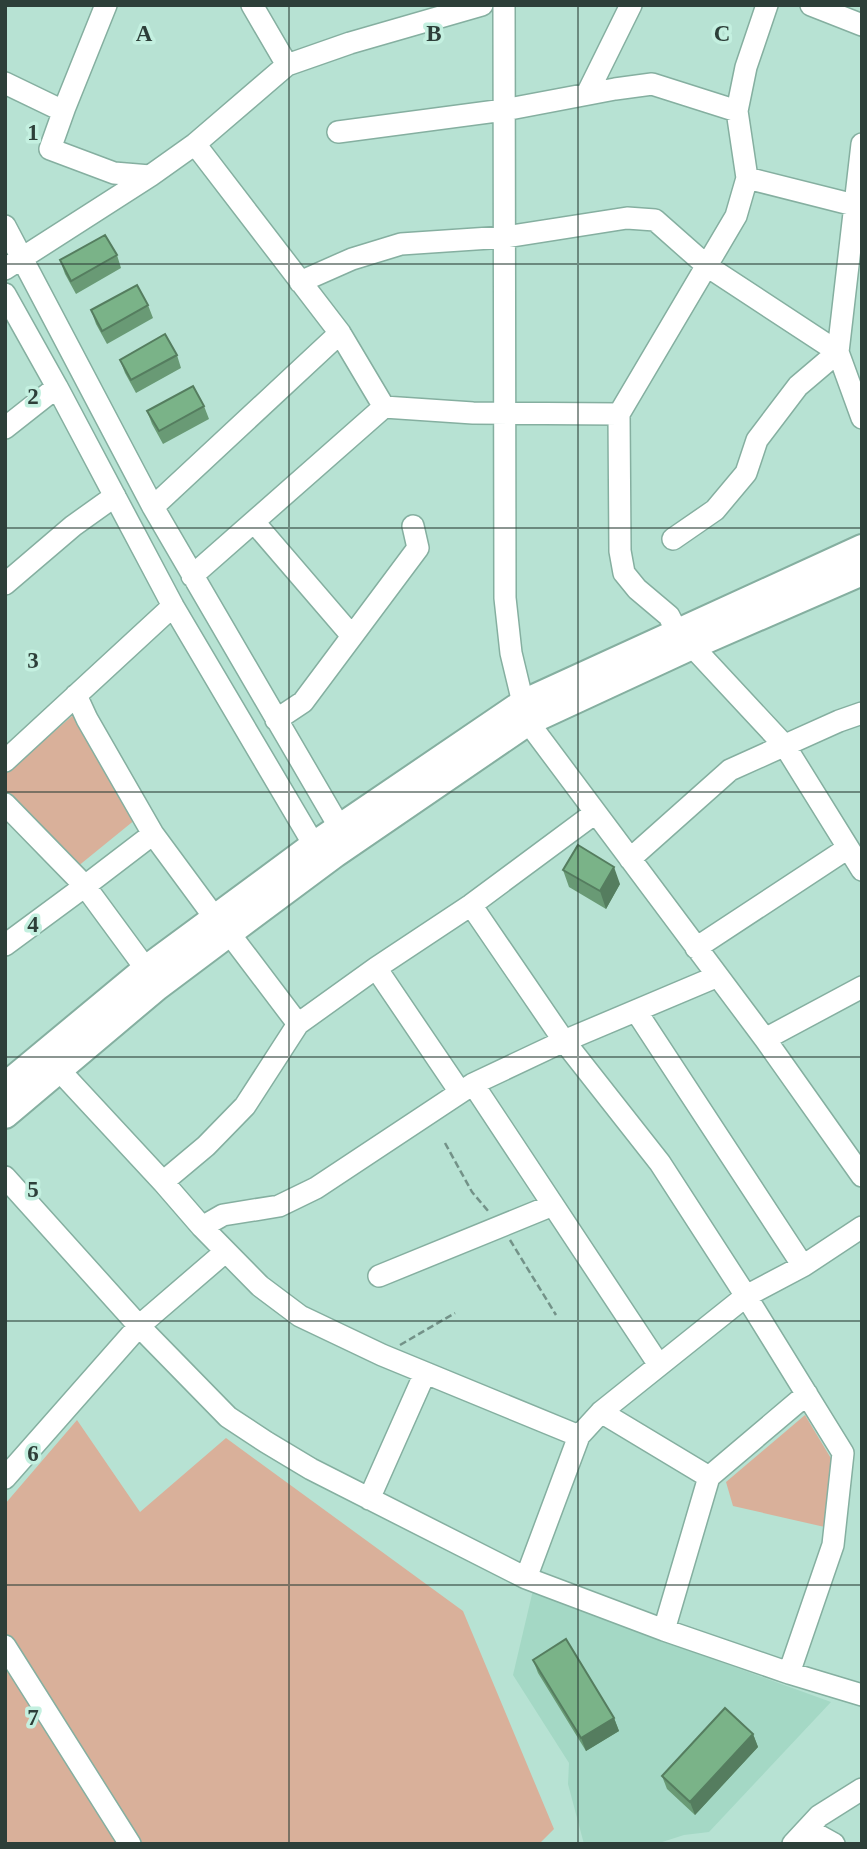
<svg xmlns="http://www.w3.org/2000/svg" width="867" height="1849" viewBox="0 0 867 1849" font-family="Georgia,serif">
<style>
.built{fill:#a4d8c5}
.green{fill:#d9b09a}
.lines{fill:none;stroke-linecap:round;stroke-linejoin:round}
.minor-casing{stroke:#85afa0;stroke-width:24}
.major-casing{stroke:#85afa0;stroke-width:30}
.path{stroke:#739288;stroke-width:2.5;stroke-dasharray:7 3.5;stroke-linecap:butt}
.minor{stroke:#fff;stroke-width:21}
.major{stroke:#fff;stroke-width:26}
.wall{fill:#699a75}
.shaded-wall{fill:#557d5f}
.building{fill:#7ab388;stroke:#557d5f;stroke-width:2}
.grid{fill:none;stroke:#2d3f39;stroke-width:2;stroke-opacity:0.55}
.grid-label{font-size:23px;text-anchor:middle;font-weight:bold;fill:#2d3f39;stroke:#c4f0e0;stroke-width:7;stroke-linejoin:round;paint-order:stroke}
</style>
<rect width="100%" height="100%" fill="#b7e2d3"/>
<path class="built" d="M 533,1590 L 715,1660 L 831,1702 L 709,1832 L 684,1835 L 656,1844 L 584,1844 L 568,1784 L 569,1763 L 513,1675 Z"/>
<path class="green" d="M 79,710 L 136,819 L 77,867 L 5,790 L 5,774 Z
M 805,1415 L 835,1465 L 829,1528 L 733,1506 L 726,1482 Z
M 77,1420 L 140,1512 L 226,1438 L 463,1611 L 554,1829 L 539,1844 L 5,1844 L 5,1504 Z"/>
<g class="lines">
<g class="minor-casing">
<path id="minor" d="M 106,5 L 65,107 L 50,149 L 114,173 L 150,176 L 195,144 L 287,65 L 350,43 L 482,5
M 252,5 L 287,65
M 504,5 L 505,598 L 511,653 L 523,703
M 811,5 L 862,25
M 5,83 L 63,111
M 587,94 L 631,5
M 338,132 L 504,110 L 615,89 L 652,84 L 737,111
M 195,144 L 340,333 L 384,407 L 473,413 L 619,414 L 736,216 L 747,178 L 737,111 L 746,67 L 767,5
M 862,144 L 838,352 L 862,418
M 747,178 L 862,207
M 5,226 L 153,507 L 340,828
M 5,269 L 150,176
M 300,282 L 352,259 L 401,244 L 505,237 L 627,218 L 655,220 L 707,266 L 838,352 L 798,386 L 757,440 L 746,473 L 715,510 L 673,539
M 5,294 L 57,387 L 173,606 L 314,845
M 619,414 L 620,551 L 624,573 L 637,589 L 669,616 L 677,632
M 5,428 L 57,387
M 153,507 L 340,333
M 254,522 L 352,636
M 192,576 L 384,407
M 5,584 L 73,526 L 115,496
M 692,646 L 785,746 L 862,870
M 76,695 L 87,719 L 153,834 L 215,918
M 276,720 L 303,702 L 418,548 L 413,526
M 528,722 L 765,1039 L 862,1176
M 5,761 L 173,606
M 5,804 L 85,886 L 153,834
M 630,859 L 730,770 L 839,721 L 862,713
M 471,905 L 564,1041 L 660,1163 L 746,1296 L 843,1453 L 833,1545 L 789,1673
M 229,933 L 298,1024
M 5,945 L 85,886 L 146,969
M 696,948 L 848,848
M 376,968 L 460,1092
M 636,1011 L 803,1266
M 765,1039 L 862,987
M 59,1070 L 163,1182 L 202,1227 L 223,1215 L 279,1206 L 316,1188 L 473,1084 L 564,1041 L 718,976
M 473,1084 L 659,1365
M 5,1177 L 139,1326 L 228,1417 L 266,1442 L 311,1469 L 526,1578 L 664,1630 L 789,1673 L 862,1695
M 163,1182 L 206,1146 L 245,1106 L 298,1024 L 376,968 L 471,905 L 595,813
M 202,1227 L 260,1286 L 300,1316 L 382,1355 L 579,1436
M 379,1276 L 553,1205
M 601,1412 L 709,1477
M 5,1478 L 139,1326 L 225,1252
M 369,1499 L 425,1373
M 526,1578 L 579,1436 L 601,1412 L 746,1296 L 803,1266 L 862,1227
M 664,1630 L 709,1477 L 807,1394
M 5,1646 L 130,1844
M 807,1829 L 834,1844
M 793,1844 L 819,1816 L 862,1789"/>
</g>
<g class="major-casing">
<path id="major" d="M 5,1086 L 146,969 L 314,845 L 523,703 L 862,548
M 5,1115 L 157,987 L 229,933 L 335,854 L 528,722 L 692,646 L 862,572"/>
</g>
<path class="path" d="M 445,1143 L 472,1192 L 489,1212
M 510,1240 L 556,1315
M 400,1345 L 455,1313"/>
<use href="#minor" class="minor"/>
<use href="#major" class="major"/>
</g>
<path class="wall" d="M 117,255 L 121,268 L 76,294 L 65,274 L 60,260 Z
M 148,305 L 153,318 L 107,344 L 96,324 L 91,310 Z
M 177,355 L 181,368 L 136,393 L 125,373 L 120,360 Z
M 204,406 L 209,419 L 163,444 L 152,424 L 147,411 Z
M 563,870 L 620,884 L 606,909 L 569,887 Z
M 533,1660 L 614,1718 L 619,1731 L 586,1751 L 538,1673 Z
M 753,1734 L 758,1747 L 695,1815 L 667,1789 L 662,1776 Z"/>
<path class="shaded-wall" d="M 614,867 L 620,884 L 606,909 L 600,891 Z
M 614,1718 L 619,1731 L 586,1751 L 581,1738 Z
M 753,1734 L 758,1747 L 695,1815 L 690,1802 Z"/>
<path class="building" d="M 105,235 L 117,255 L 71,281 L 60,260 Z
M 137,285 L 148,305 L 102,331 L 91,310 Z
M 165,334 L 177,355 L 131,380 L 120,360 Z
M 193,386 L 204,406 L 159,431 L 147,411 Z
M 578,845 L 614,867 L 600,891 L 563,870 Z
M 566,1639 L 614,1718 L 581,1738 L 533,1660 Z
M 725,1708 L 753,1734 L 690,1802 L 662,1776 Z"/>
<path class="grid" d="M 289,5 L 289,1844M 578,5 L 578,1844M 5,264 L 862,264M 5,528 L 862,528M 5,792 L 862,792M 5,1057 L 862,1057M 5,1321 L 862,1321M 5,1585 L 862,1585"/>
<g class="grid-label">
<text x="144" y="41">A</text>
<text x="434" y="41">B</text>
<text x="722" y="41">C</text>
<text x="33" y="140">1</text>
<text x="33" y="404">2</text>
<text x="33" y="668">3</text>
<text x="33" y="932">4</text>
<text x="33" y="1197">5</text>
<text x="33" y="1461">6</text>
<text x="33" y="1725">7</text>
</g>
<rect width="867" height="1849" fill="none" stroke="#2d3f39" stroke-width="14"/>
</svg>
